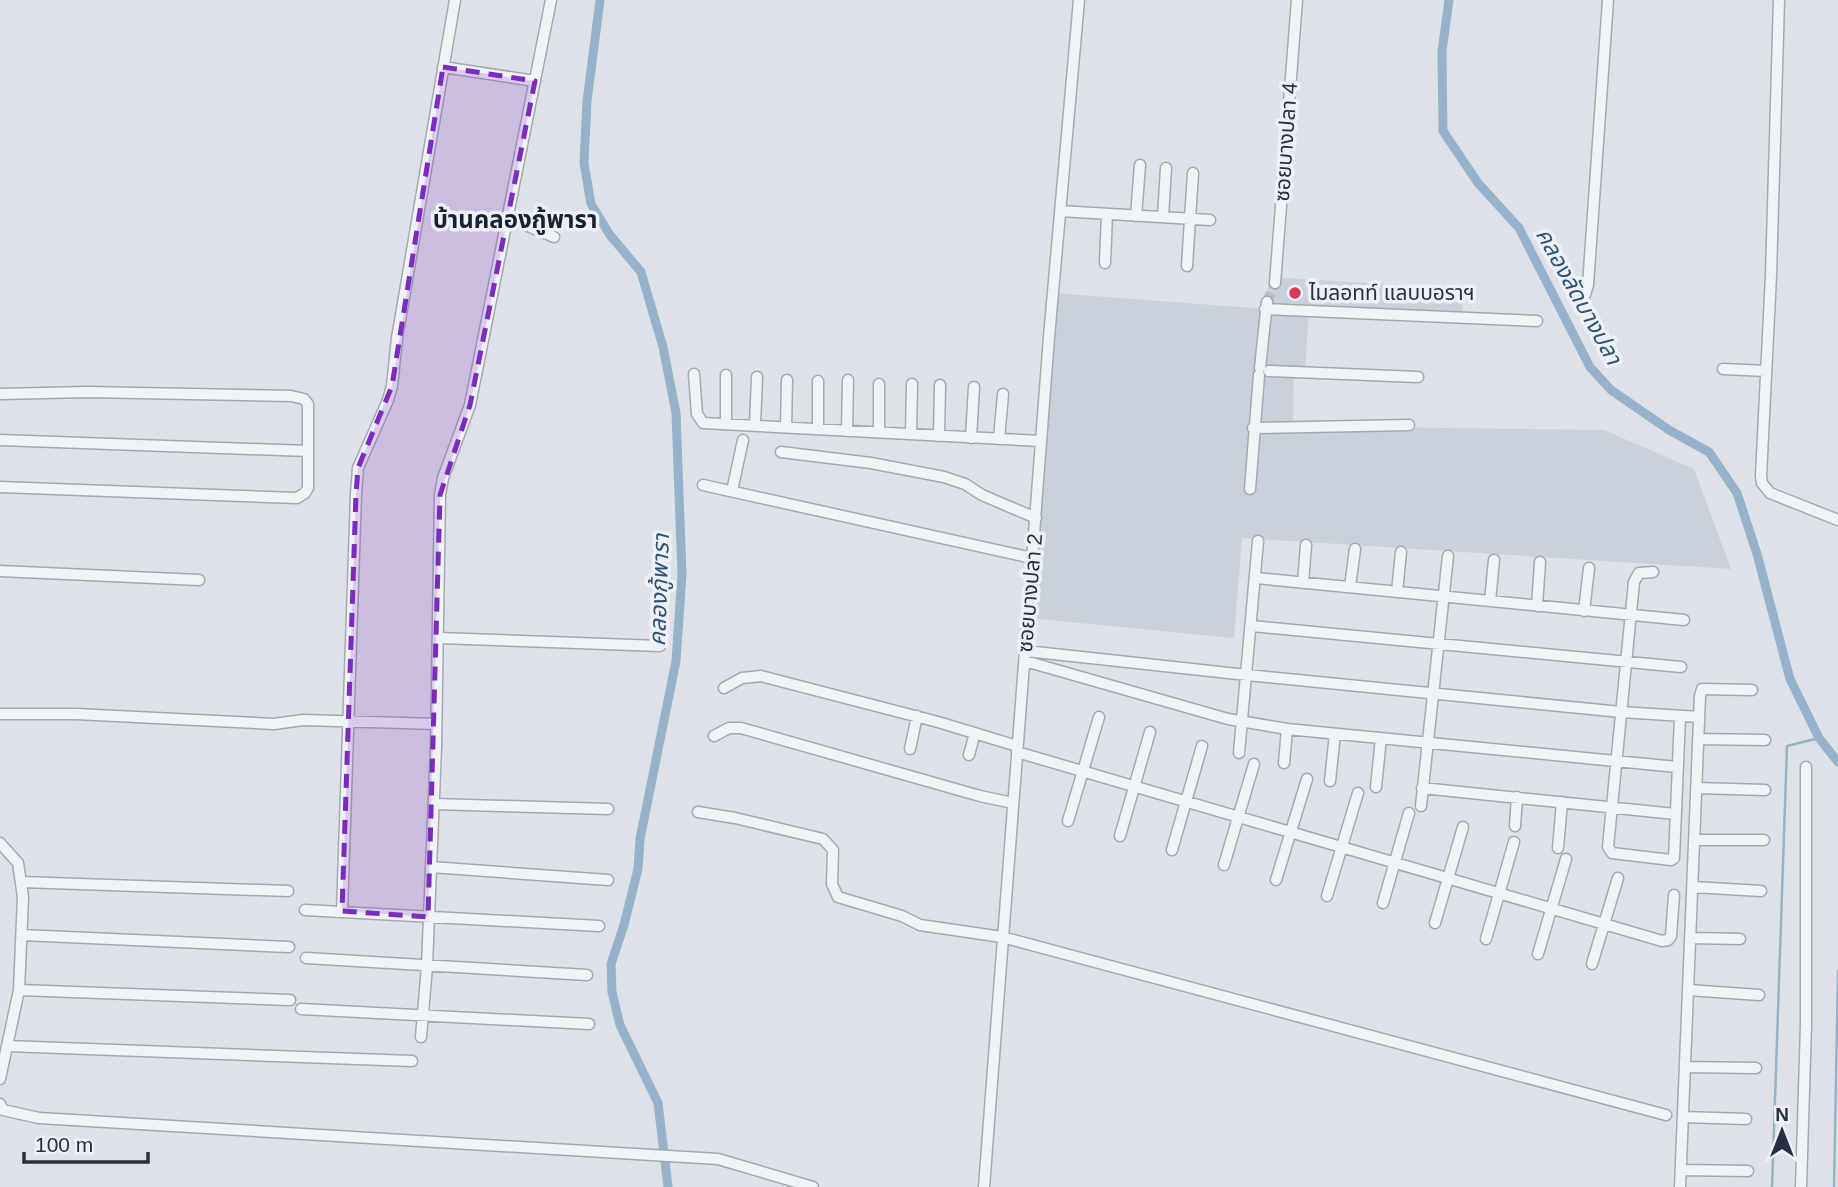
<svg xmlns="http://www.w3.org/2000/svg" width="1838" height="1187" viewBox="0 0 1838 1187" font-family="Helvetica,'Noto Sans Thai',sans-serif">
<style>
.built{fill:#cbd1da}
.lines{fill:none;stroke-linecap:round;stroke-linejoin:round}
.stream{stroke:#96b1ca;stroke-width:2.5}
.canal{stroke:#96b1ca;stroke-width:9}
.minor-tunnel{stroke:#b9bec6;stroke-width:10;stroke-dasharray:10 5;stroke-linecap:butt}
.minor-casing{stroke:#a3a9b2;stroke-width:13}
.minor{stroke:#f0f3f6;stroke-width:10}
.marked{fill:#7b2cbf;fill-opacity:0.2;stroke:#7b2cbf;stroke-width:5;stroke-dasharray:14 9;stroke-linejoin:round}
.poi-dot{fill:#d53b58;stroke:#edf1f6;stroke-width:2.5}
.labels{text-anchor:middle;stroke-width:7;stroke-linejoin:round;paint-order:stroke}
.street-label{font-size:21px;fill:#263040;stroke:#edf1f6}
.poi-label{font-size:21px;fill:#263040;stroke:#edf1f6;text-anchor:start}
.water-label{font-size:23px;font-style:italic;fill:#2e5176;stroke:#edf1f6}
.quarter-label{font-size:24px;font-weight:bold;fill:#192130;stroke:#edf1f6}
</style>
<rect width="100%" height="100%" fill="#dee2e8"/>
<path class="built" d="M 1269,277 L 1464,289 L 1462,318 L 1309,311 L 1305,370 L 1294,370 L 1293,426 L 1604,430 L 1694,469 L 1731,569 L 1242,538 L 1234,638 L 1028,618 L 1053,293 L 1266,309 Z"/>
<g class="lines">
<path class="stream" d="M 1772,1187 L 1787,746 L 1819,738
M 1834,1187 L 1838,971"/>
<path class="canal" d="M 600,0 L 587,101 L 584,163 L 591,204 L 610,235 L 641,272 L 663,347 L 676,413 L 682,574 L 676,661 L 640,839 L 638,869 L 624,925 L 611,964 L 612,992 L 620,1025 L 658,1103 L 668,1187
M 1449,0 L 1442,51 L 1443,131 L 1478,183 L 1519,228 L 1590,367 L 1611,390 L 1669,430 L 1709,452 L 1737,493 L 1757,554 L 1790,679 L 1819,738 L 1838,762"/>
<path class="minor-tunnel" d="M 1267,302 L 1275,283"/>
<g class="minor-casing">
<path id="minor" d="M 1779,0 L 1771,275 L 1761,476 L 1762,483 L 1770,493 L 1838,520
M 443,67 L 535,81
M 1060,211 L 1210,220
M 1136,216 L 1140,165
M 1163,217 L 1166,168
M 509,218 L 554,237
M 1105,263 L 1107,214
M 1187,266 L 1193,173
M 1275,283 L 1297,0
M 1582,304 L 1588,285 L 1608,0
M 1265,309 L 1537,321
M 1260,368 L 1267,302
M 1723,369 L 1766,371
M 1269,371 L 1418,377
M 694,374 L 697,414 L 703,423 L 1041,441
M 726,375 L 726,424
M 818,381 L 818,429
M 0,394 L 87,392 L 291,396 L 304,399 L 308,404 L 308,488 L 305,493 L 297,498 L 0,487
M 755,425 L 757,377
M 786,427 L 787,380
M 1253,428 L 1409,425
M 847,431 L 848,380
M 879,432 L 879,384
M 911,434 L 912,384
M 939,436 L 940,385
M 971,438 L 974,387
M 999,439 L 1003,394
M 0,440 L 308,451
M 781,452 L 871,463 L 944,477 L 965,484 L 982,495 L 1036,518
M 703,485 L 1032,558
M 1250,489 L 1259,375
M 732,491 L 743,440
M 0,571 L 199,580
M 1653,572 L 1639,573 L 1634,582 L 1608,847 L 1612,853 L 1671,860 L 1674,858 L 1680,717
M 1256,578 L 1684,620
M 1303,583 L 1306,545
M 1350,587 L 1355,549
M 1397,592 L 1401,552
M 1490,601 L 1494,560
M 1537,606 L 1540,562
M 1584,611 L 1589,568
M 1252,626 L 1681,667
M 439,638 L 660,646
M 1026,651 L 1247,675 L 1621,712 L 1699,717
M 1025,661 L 1228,719 L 1287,729 L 1677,767
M 724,688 L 742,678 L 761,676 L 938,722 L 1017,746
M 0,714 L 76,714 L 274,724 L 303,720 L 436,724
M 714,736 L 729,728 L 741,728 L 980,796 L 1013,803
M 1698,739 L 1765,740
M 910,749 L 917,716
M 1017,752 L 1662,941 L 1668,940 L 1671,936 L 1674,895
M 1239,753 L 1258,541
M 969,755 L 975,733
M 1284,763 L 1287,729
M 1330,781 L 1335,734
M 1376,787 L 1381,738
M 1422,788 L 1675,814
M 1696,788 L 1765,790
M 434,804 L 608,809
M 1421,806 L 1448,556
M 698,812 L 735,818 L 823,839 L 833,850 L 832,884 L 838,897 L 902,916 L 920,925 L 1002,937 L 1666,1115
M 1068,821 L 1099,717
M 1515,826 L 1517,797
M 1120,836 L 1150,732
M 1695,840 L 1764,840
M 0,843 L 18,863 L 23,897 L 19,990 L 0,1079
M 1558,848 L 1562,802
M 1172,850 L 1202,746
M 1224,865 L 1254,764
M 431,867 L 608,880
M 1276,880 L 1307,779
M 21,882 L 288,891
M 1693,887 L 1761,891
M 1327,896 L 1358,793
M 1383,903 L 1409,813
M 305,910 L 599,926
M 342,911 L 356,494 L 358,468 L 388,400 L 392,386 L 397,338 L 455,0
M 1435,923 L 1463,827
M 22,935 L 289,947
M 1691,938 L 1740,939
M 1486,939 L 1514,842
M 1538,954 L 1566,859
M 306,958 L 587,975
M 1592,964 L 1618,878
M 19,990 L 290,1000
M 1688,990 L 1759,995
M 301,1009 L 589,1024
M 421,1037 L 427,966 L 436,747 L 440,495 L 443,478 L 470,405 L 551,0
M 7,1046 L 412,1061
M 1685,1067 L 1756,1068
M 0,1104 L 3,1110 L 39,1118 L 718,1159 L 813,1187
M 1683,1117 L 1746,1119
M 1681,1170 L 1748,1171
M 984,1187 L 1049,337 L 1079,0
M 1680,1187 L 1700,696 L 1702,689 L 1752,690
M 1801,1187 L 1806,1025 L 1806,767"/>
</g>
<use href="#minor" class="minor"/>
</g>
<path class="marked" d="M 443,67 L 535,81 L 470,405 L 440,495 L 428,917 L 342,911 L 356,494 L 358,468 L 392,386 Z"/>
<circle class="poi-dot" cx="1295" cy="293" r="7"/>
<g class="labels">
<g class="street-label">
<text transform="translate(1286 142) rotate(-86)" y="7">ซอยบางปลา 4</text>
<text transform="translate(1030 593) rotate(-85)" y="7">ซอยบางปลา 2</text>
</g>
<g class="poi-label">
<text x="1309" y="300">ไมลอทท์ แลบบอราฯ</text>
</g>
<g class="water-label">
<text transform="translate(1579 296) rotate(61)" y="8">คลองลัดบางปลา</text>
<text transform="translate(659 590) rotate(-88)" y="8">คลองกู้พารา</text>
</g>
<g class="quarter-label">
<text x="515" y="228">บ้านคลองกู้พารา</text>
</g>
</g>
<g transform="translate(1782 1131)" stroke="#edf1f6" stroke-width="5" paint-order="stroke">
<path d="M0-5L12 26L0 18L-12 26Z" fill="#263040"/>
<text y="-10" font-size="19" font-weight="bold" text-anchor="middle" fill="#263040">N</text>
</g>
<path d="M24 1152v10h124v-10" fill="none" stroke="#263040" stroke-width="3.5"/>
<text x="35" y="1152" font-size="21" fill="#263040" stroke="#edf1f6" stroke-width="5" paint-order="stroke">100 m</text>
</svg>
